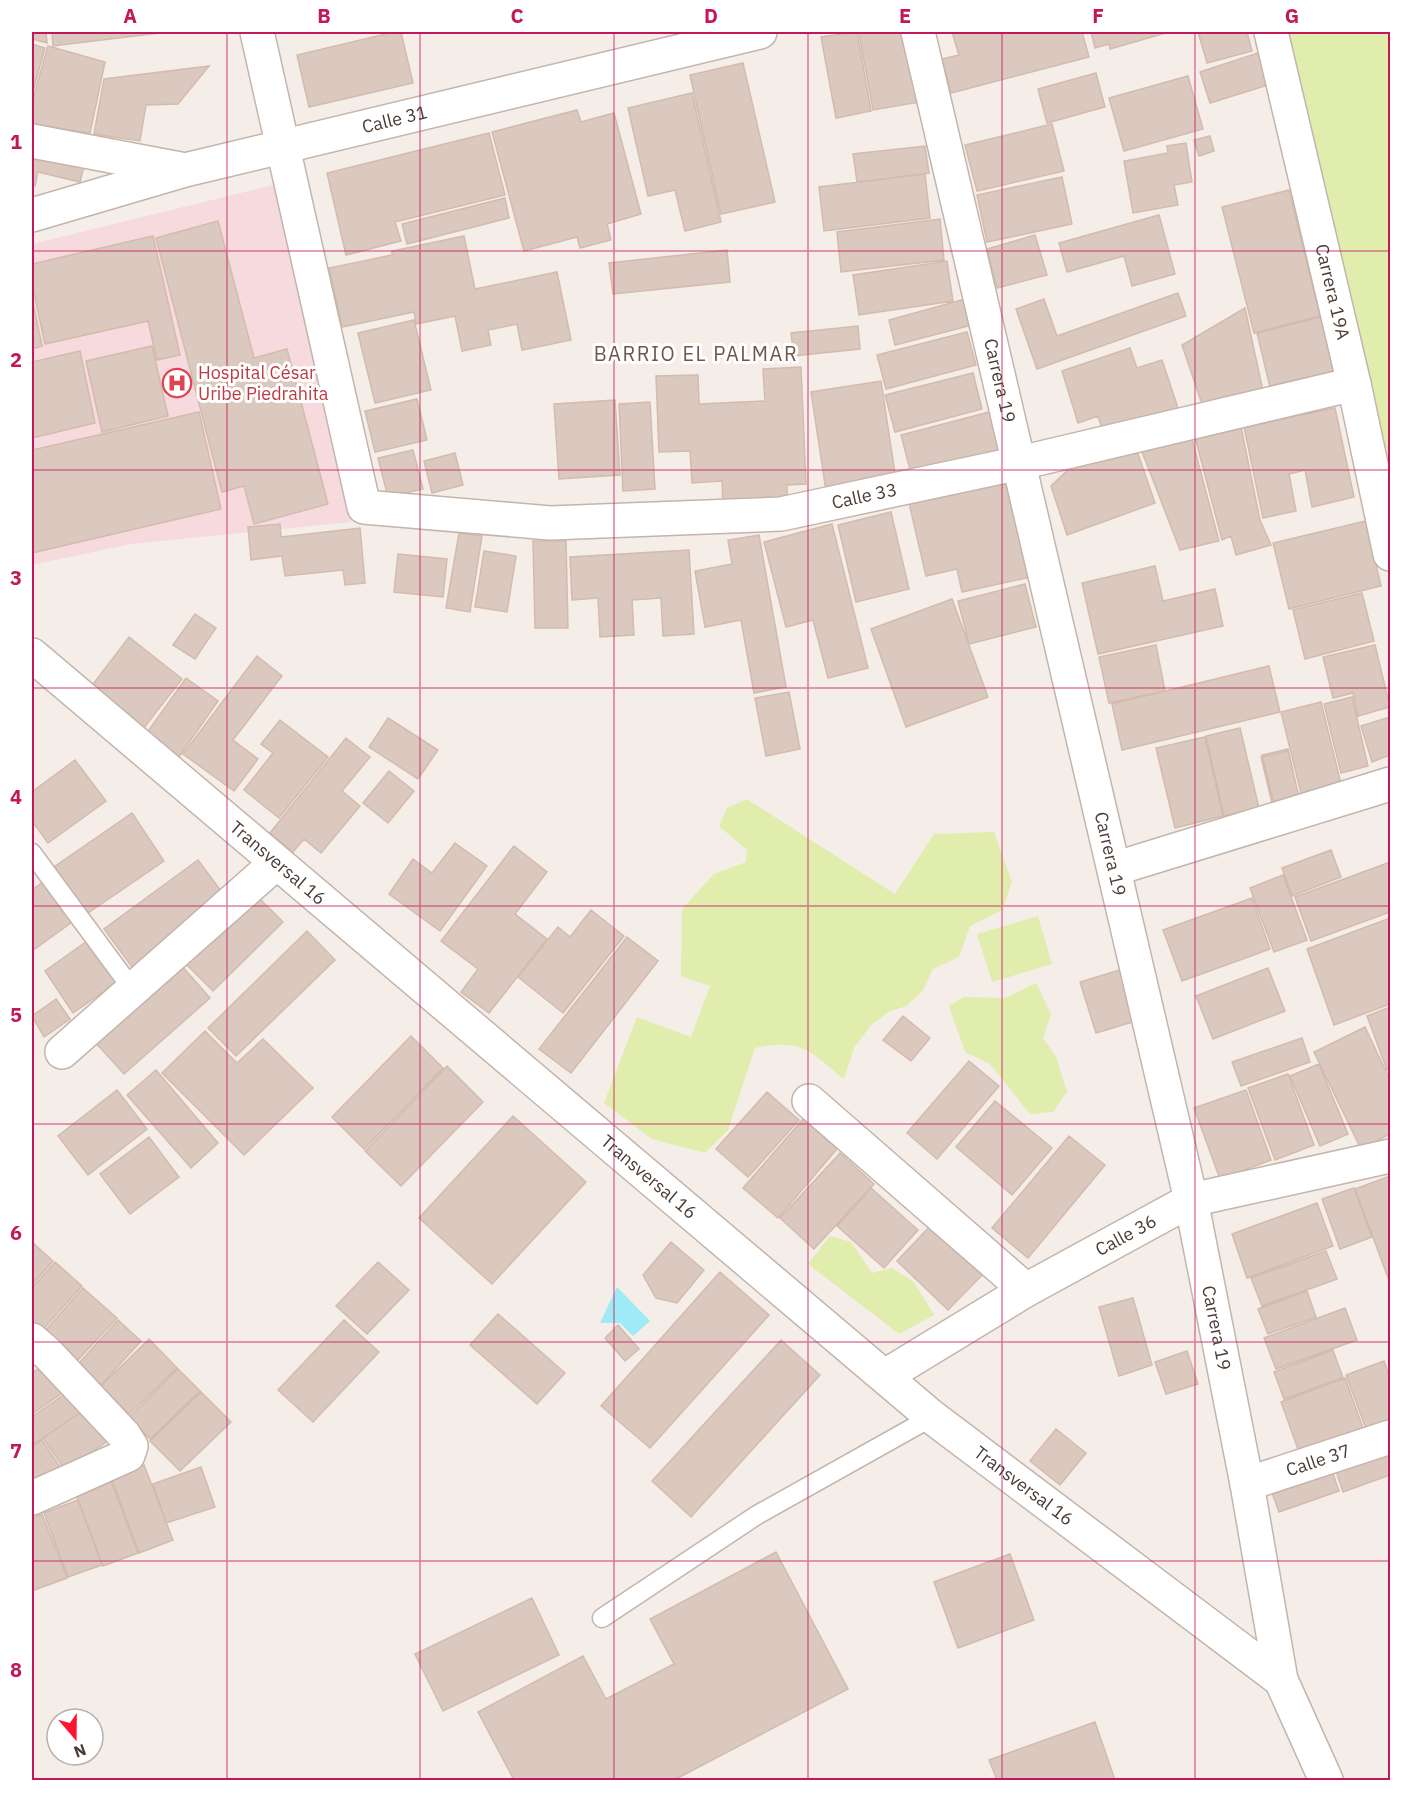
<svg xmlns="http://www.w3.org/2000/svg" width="1422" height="1812" viewBox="0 0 1422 1812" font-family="'IBM Plex Sans',sans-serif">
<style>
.medical{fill:#f7dadd}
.green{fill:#e1edac}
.water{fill:#9eebf7}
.building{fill:#dbc8be;stroke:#d3bbae;stroke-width:1.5}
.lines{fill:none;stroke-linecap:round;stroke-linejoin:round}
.service-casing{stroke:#c4b5ac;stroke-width:21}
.minor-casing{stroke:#c4b5ac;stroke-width:36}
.service{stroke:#fff;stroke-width:18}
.minor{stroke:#fff;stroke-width:33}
.grid{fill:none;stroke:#c2185b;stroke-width:1.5;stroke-opacity:0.55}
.labels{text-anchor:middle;stroke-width:6;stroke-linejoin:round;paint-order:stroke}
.street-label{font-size:18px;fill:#493c35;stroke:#fff}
.health-label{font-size:18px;fill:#be3a42;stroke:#fff;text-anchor:start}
.neighbourhood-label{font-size:20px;letter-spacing:1.5px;fill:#6d564b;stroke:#fff}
.neatline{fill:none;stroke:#c2185b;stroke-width:2}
.grid-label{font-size:20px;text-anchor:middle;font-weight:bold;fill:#c2185b}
</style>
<rect width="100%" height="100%" fill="#f5ede7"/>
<path class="medical" d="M 282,183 L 351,522 L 131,544 L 32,565 L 32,244 Z"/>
<path class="green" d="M 1279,32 L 1390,32 L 1390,527 Z
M 747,799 L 895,894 L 934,834 L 994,832 L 1012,882 L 1002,910 L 970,926 L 959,957 L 933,969 L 923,990 L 907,1006 L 890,1011 L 871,1025 L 854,1048 L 844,1079 C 810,1051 802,1038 755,1048 L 728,1130 L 705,1153 L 652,1139 L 604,1103 L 637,1017 L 691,1037 L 710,986 L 681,976 L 682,909 L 714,874 L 746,862 L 747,850 L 719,826 L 727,808 Z
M 1038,916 L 1052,964 L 992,982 L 977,934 Z
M 1036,983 L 1051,1014 L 1043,1038 L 1056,1057 L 1067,1092 L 1053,1112 L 1030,1114 L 990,1064 L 965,1052 L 949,1006 L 964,997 L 1005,998 Z
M 830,1236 L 851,1242 L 872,1273 L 892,1268 L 914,1282 L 934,1315 L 899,1334 L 808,1264 Z"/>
<path class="water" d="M 617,1287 L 650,1321 L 633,1336 L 620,1323 L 600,1323 Z"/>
<path class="building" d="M 32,32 L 46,32 L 47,43 L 32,39 Z
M 52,32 L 168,32 L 53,46 Z
M 394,32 L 401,32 L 413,83 L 309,107 L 297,55 Z
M 857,32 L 871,111 L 836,118 L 821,37 Z
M 869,32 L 907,32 L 920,102 L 873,110 L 859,33 Z
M 952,32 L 1082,32 L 1089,57 L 951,93 L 942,59 L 959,55 Z
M 1091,32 L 1169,32 L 1110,49 L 1109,44 L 1095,48 Z
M 1198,32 L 1247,32 L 1252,51 L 1207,63 Z
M 32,44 L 45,48 L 32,95 Z
M 48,46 L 105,62 L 90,133 L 32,124 L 32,102 Z
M 1258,53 L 1268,85 L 1210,103 L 1200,72 Z
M 743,63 L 775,202 L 721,214 L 690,75 Z
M 209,66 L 178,104 L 146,105 L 140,141 L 94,134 L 104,79 Z
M 1096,73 L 1105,107 L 1047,123 L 1038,89 Z
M 1188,76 L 1203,129 L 1124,151 L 1109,98 Z
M 692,93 L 721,222 L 685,231 L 675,190 L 648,196 L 628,108 Z
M 577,110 L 581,122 L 614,113 L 641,214 L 607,224 L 611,240 L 580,248 L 577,237 L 524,251 L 492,132 Z
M 1052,124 L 1064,171 L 977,191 L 965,145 Z
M 489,133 L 505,195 L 395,222 L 401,241 L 346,255 L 327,173 Z
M 1210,136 L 1214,151 L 1199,156 L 1194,140 Z
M 1186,143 L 1192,182 L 1174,185 L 1178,205 L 1133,213 L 1124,161 L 1168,153 L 1167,146 Z
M 32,145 L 86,158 L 80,182 L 38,172 L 35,186 L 32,185 Z
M 925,146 L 929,173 L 857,182 L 853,154 Z
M 925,174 L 930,218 L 824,231 L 819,187 Z
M 1062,177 L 1072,224 L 987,242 L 977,195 Z
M 1289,190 L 1320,316 L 1254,333 L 1222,207 Z
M 505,198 L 509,218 L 407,244 L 402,224 Z
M 1159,215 L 1175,274 L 1132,286 L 1124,256 L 1067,272 L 1059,243 Z
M 940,219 L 944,260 L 841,272 L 837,232 Z
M 218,221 L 254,358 L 287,349 L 328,504 L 254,524 L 244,486 L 222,492 L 156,238 Z
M 1035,235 L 1047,275 L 997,288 L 987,249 Z
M 153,236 L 180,355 L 157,360 L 148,321 L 45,344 L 32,283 L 32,264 Z
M 464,236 L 475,289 L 557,272 L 571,340 L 522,350 L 517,324 L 488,330 L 491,345 L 462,351 L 455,316 L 416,324 L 414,312 L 342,327 L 329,268 L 392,255 L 392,251 Z
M 727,250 L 730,282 L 613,294 L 609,263 Z
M 947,261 L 953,301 L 859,315 L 853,275 Z
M 1178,293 L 1186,316 L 1037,369 L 1016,309 L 1044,299 L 1057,336 Z
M 32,298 L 42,346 L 32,349 Z
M 969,298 L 976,324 L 895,345 L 889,320 Z
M 1245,308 L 1263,391 L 1203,407 L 1182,345 Z
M 1333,314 L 1347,372 L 1271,391 L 1257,333 Z
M 414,320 L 431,390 L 375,403 L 358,333 Z
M 858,326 L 860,349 L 794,356 L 791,333 Z
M 967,332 L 976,365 L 886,389 L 877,355 Z
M 152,346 L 168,416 L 102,432 L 86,361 Z
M 1130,348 L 1137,368 L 1162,360 L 1180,414 L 1105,438 L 1098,416 L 1078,423 L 1062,371 Z
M 80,351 L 95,423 L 32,438 L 32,362 Z
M 801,367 L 806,484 L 787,485 L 787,502 L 723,506 L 722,481 L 692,483 L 690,451 L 659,452 L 656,376 L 698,375 L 699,404 L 765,401 L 763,369 Z
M 973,373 L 982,409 L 895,432 L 885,395 Z
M 881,381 L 896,480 L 826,491 L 811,392 Z
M 417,399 L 427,440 L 375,452 L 365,411 Z
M 615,400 L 620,475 L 559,479 L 554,404 Z
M 650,402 L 655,489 L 623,491 L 619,404 Z
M 1335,408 L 1354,497 L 1312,507 L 1305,470 L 1289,474 L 1296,511 L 1263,518 L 1244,427 Z
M 993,411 L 1004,453 L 912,477 L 901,435 Z
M 199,412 L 221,509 L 32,553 L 32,450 Z
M 1241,427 L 1260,520 L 1271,545 L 1236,555 L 1231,536 L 1222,540 L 1195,437 Z
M 1192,439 L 1219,541 L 1180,550 L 1141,449 Z
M 1136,448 L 1155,503 L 1067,535 L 1051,486 L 1074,464 Z
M 413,450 L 423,489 L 388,497 L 378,458 Z
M 455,453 L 463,485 L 432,493 L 424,461 Z
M 1009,480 L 1031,577 L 962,592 L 957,569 L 926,576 L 909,503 Z
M 891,512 L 909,589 L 856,602 L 838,525 Z
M 1366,521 L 1381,586 L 1289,609 L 1273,543 Z
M 280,524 L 281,537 L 360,528 L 365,583 L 345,585 L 343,570 L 285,576 L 282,556 L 251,560 L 248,527 Z
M 832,524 L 868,668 L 828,678 L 813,620 L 786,627 L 764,542 Z
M 459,533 L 482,536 L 470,612 L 446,608 Z
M 759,535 L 786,687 L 754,693 L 741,620 L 705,627 L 695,571 L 732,564 L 728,540 Z
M 533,541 L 566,541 L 568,628 L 535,628 Z
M 689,550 L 694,634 L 663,636 L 661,598 L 632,600 L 634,635 L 600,637 L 598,598 L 572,600 L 570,557 Z
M 484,551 L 516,556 L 507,612 L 475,607 Z
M 398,554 L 447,559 L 443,597 L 394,592 Z
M 1155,566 L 1163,601 L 1215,589 L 1223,626 L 1098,654 L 1082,583 Z
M 1025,584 L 1036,627 L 969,644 L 958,601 Z
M 1362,593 L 1374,641 L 1305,659 L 1293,610 Z
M 952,599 L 988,697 L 906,727 L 871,629 Z
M 195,614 L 216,628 L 195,659 L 173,645 Z
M 129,637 L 182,679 L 143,729 L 90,688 Z
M 1156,645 L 1165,691 L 1109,703 L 1099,657 Z
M 1375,645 L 1390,707 L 1358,716 L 1353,693 L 1333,698 L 1323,657 Z
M 257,656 L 282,676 L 233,740 L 258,759 L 234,791 L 183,754 Z
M 1269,666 L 1280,712 L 1122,750 L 1112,704 Z
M 186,678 L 218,701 L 179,757 L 146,734 Z
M 789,692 L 800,749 L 766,756 L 755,698 Z
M 1352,697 L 1368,766 L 1341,773 L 1324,704 Z
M 1321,702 L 1342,788 L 1302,797 L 1281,712 Z
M 1390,717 L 1390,755 L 1372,762 L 1361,726 Z
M 388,718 L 438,750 L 418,779 L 369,747 Z
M 280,720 L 328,757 L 279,818 L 244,790 L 273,753 L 261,744 Z
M 1240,728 L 1259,808 L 1224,816 L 1206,736 Z
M 1205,737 L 1223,816 L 1175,828 L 1156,748 Z
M 346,738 L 370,757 L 342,791 L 360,806 L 321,853 L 304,839 L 293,852 L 270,833 Z
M 1288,749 L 1300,802 L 1275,808 L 1262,755 Z
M 1288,751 L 1299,797 L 1272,803 L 1261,757 Z
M 75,760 L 106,801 L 48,843 L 32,821 L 32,792 Z
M 389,771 L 414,791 L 388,823 L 363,803 Z
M 132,813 L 164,861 L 88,913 L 54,867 Z
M 455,843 L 487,866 L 440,931 L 389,894 L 413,859 L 432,873 Z
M 514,846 L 547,872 L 515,914 L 547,939 L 489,1013 L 461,992 L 478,969 L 441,941 Z
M 1331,850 L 1341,877 L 1292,896 L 1282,868 Z
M 198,860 L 230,903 L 135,971 L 104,929 Z
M 1390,862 L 1390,912 L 1311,941 L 1295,897 Z
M 1283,875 L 1307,940 L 1274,952 L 1250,888 Z
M 43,882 L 72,922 L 32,951 L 32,890 Z
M 252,891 L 283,922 L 213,991 L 182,960 Z
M 1252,898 L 1270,949 L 1182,981 L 1163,930 Z
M 591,910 L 624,936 L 563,1013 L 518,977 L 558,927 L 570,937 Z
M 1390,918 L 1390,1004 L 1334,1025 L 1307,949 Z
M 307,931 L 335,960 L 236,1056 L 208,1028 Z
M 627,937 L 658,961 L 571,1073 L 539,1049 Z
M 90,939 L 119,981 L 73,1013 L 45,971 Z
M 181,965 L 210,998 L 124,1074 L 95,1042 Z
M 1268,968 L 1285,1011 L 1213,1039 L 1196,996 Z
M 1123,969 L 1139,1020 L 1096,1033 L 1080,982 Z
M 56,999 L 70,1019 L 44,1037 L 32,1016 Z
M 1390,1007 L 1390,1069 L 1387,1070 L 1367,1016 Z
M 903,1016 L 930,1038 L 911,1061 L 883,1040 Z
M 1365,1027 L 1390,1080 L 1390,1134 L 1361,1149 L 1314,1052 Z
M 205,1031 L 237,1063 L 263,1039 L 313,1088 L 244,1155 L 162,1073 Z
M 411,1036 L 443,1068 L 364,1149 L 332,1117 Z
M 1302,1038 L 1310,1062 L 1241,1086 L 1232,1062 Z
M 969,1061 L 999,1086 L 937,1159 L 907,1133 Z
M 1319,1064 L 1348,1134 L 1320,1146 L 1290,1076 Z
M 447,1066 L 483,1102 L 401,1186 L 365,1151 Z
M 156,1070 L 218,1143 L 191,1168 L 127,1095 Z
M 1288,1074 L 1314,1145 L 1275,1160 L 1248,1088 Z
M 117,1090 L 147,1129 L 88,1175 L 58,1136 Z
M 1246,1090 L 1271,1160 L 1220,1179 L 1194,1108 Z
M 767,1092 L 799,1120 L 748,1177 L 716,1149 Z
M 995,1101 L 1052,1148 L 1012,1195 L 956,1147 Z
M 513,1116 L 586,1182 L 492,1284 L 419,1218 Z
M 803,1119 L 837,1149 L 778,1218 L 743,1188 Z
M 1069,1136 L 1105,1165 L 1028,1258 L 992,1228 Z
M 149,1137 L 179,1177 L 130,1214 L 100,1174 Z
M 840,1153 L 874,1184 L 814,1249 L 780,1218 Z
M 1390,1176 L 1390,1283 L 1355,1189 Z
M 871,1188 L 918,1230 L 884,1268 L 837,1226 Z
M 1354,1188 L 1372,1237 L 1340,1249 L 1322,1199 Z
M 1317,1203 L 1333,1246 L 1247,1278 L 1232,1234 Z
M 934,1222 L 986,1271 L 948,1310 L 897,1261 Z
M 32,1242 L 53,1261 L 32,1285 Z
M 671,1242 L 704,1270 L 677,1303 L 656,1298 L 643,1275 Z
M 1326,1251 L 1337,1279 L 1262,1306 L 1251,1278 Z
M 55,1262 L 82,1286 L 40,1333 L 32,1325 L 32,1288 Z
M 378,1262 L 409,1290 L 367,1334 L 336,1306 Z
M 720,1272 L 769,1315 L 650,1448 L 601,1406 Z
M 83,1288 L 117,1318 L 77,1361 L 44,1332 Z
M 1307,1291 L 1316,1317 L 1268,1334 L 1258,1309 Z
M 1133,1298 L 1152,1365 L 1119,1376 L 1099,1307 Z
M 1345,1308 L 1357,1340 L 1276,1369 L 1264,1338 Z
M 498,1314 L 565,1373 L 537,1404 L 470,1345 Z
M 118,1320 L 141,1341 L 101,1385 L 78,1364 Z
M 344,1320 L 379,1352 L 313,1422 L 278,1390 Z
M 618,1325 L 639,1349 L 625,1361 L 605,1338 Z
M 149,1339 L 177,1368 L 129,1414 L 101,1386 Z
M 781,1340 L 820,1375 L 691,1517 L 652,1481 Z
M 1333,1350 L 1343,1378 L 1284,1399 L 1274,1372 Z
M 1187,1351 L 1198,1384 L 1166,1394 L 1155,1362 Z
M 1384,1361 L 1390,1378 L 1390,1426 L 1368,1434 L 1346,1375 Z
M 44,1364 L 64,1392 L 32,1414 L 32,1373 Z
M 178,1369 L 200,1391 L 150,1439 L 129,1417 Z
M 1345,1378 L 1363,1428 L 1299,1452 L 1281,1402 Z
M 68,1392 L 81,1412 L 32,1445 L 32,1417 Z
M 201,1392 L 231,1422 L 180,1471 L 150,1441 Z
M 86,1409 L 108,1441 L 65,1470 L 43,1438 Z
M 1056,1429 L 1086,1453 L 1060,1485 L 1030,1461 Z
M 42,1440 L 62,1470 L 39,1486 L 32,1475 L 32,1447 Z
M 1390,1454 L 1390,1475 L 1343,1492 L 1335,1468 Z
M 144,1465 L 173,1540 L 139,1553 L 111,1477 Z
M 201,1467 L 215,1507 L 166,1523 L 153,1484 Z
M 1331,1468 L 1339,1491 L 1279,1512 L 1271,1490 Z
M 111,1481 L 138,1553 L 103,1566 L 76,1494 Z
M 78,1500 L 102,1565 L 68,1577 L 44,1513 Z
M 42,1514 L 67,1578 L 32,1591 L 32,1518 Z
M 776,1552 L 848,1689 L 674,1780 L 514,1780 L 478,1712 L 583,1656 L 606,1699 L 674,1664 L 650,1619 Z
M 1010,1554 L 1034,1620 L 958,1648 L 934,1582 Z
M 532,1598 L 559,1655 L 443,1711 L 415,1654 Z
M 1095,1722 L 1115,1780 L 997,1780 L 989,1760 Z"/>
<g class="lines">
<g class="service-casing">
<path id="service" d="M 32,853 L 133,990
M 602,1618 L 757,1515 L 932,1417"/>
</g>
<g class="minor-casing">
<g id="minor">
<path id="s1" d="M 257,32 L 364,507 L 550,523 L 781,514 L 1020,463 L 1354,384"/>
<path id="s2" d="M 918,32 L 1191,1200 L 1247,1484 L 1281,1680 L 1326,1780"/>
<path id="s3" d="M 1271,32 L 1354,384 L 1390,554"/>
<path d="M 32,141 L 180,169"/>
<path id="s4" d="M 32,215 L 185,170 L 760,32"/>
<path id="s5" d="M 32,655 L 932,1417 L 1281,1680"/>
<path d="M 1114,869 L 1390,784"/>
<path d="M 62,1052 L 276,863"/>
<path d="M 809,1101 L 1026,1290"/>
<path d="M 32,1340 L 48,1354 L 124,1435 L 131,1446 L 128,1455 L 32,1498"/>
<path id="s6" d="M 885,1376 L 1026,1290 L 1191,1200 L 1390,1156"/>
<path id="s7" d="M 1247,1484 L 1390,1437"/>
</g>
</g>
<use href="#service" class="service"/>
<use href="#minor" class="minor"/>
</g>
<path class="grid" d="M 227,32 L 227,1780M 420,32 L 420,1780M 614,32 L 614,1780M 808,32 L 808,1780M 1002,32 L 1002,1780M 1195,32 L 1195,1780M 32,251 L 1390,251M 32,470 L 1390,470M 32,688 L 1390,688M 32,906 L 1390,906M 32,1124 L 1390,1124M 32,1342 L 1390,1342M 32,1561 L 1390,1561"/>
<defs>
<g id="hospital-ring" transform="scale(1.5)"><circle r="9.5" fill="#fff" stroke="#e0444e" stroke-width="1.5"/><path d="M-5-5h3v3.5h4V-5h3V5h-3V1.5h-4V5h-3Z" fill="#e0444e"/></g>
</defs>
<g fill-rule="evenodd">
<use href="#hospital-ring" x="177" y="383"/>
</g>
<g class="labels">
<g class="street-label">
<text dy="6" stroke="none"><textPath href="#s4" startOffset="375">Calle 31</textPath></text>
<text dy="6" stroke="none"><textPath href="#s3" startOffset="267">Carrera 19A</textPath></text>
<text dy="6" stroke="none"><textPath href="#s2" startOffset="358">Carrera 19</textPath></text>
<text dy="6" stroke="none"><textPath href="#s1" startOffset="990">Calle 33</textPath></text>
<text dy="6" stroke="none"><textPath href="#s2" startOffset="844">Carrera 19</textPath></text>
<text dy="6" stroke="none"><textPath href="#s5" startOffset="322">Transversal 16</textPath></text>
<text dy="6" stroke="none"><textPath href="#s5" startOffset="808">Transversal 16</textPath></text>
<text dy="6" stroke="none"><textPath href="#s6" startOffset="279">Calle 36</textPath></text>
<text dy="6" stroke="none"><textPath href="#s2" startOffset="1330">Carrera 19</textPath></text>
<text dy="6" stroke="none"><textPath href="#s7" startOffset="75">Calle 37</textPath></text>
<text dy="6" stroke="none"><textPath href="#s5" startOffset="1294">Transversal 16</textPath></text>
</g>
<g class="health-label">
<text x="198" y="379">Hospital César<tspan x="198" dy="21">Uribe Piedrahita</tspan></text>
</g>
<g class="neighbourhood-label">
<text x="696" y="361">BARRIO EL PALMAR</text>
</g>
</g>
<rect width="1422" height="1812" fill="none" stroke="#ffffff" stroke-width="66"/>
<g transform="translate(75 1737) rotate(160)"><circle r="28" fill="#ffffff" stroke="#b6b1ae" stroke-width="1.5"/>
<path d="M0-4.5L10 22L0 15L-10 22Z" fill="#ff1430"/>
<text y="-9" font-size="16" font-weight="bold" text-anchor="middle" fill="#493c35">N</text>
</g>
<rect x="33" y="33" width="1356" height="1746" class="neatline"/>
<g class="grid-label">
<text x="130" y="23">A</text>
<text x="324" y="23">B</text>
<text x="517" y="23">C</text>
<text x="711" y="23">D</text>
<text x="905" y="23">E</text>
<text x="1098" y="23">F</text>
<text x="1292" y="23">G</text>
<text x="16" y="149">1</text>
<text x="16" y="367">2</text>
<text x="16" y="585">3</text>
<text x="16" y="804">4</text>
<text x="16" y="1022">5</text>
<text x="16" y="1240">6</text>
<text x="16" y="1458">7</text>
<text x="16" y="1677">8</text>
</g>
</svg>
